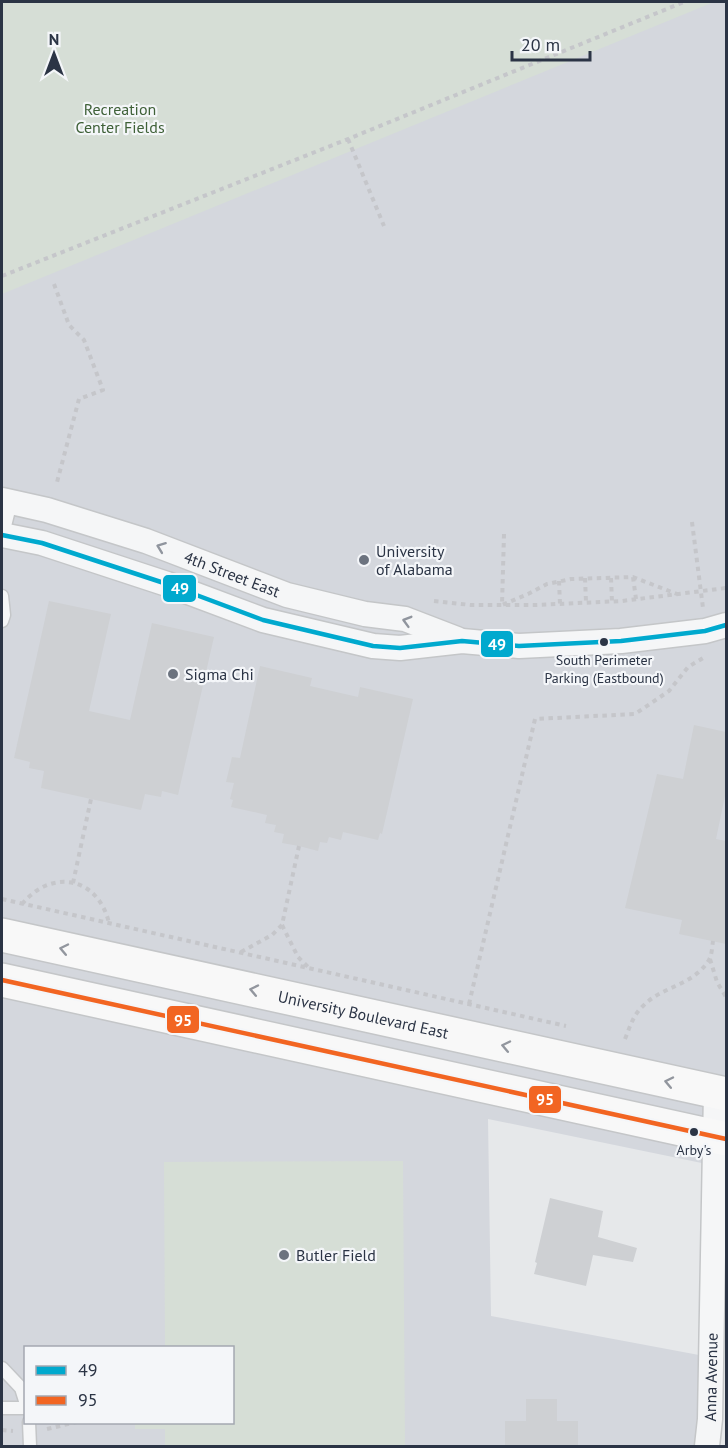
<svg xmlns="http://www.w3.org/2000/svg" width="728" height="1448" viewBox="0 0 728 1448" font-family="'PT Sans',sans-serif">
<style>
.built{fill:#d4d7dd;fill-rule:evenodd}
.green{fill:#d6ded6}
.building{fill:#ced0d3}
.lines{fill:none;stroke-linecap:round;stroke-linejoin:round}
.lane-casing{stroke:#c4c6c8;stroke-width:15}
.street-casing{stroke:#c4c6c8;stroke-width:27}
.secondary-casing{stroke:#c4c6c8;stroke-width:36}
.path{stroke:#c5c6ca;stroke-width:4;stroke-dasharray:4.5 4.5;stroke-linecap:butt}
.lane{stroke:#f5f6f7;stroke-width:12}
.street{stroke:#f5f6f7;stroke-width:24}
.secondary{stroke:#f8f8f8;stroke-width:33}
.bus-1-casing{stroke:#f4f6f9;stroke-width:9}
.bus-2-casing{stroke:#f4f6f9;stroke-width:9}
.bus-1{stroke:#00a9ce;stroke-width:4.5}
.bus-2{stroke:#f26522;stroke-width:4.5}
.oneway{stroke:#90959e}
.oneway2{stroke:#92969e}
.poi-dot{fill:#6c737f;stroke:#f4f6f9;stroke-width:2}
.bus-dot{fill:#2b3445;stroke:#f4f6f9;stroke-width:2}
.labels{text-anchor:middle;stroke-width:4.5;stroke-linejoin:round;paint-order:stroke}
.bus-label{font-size:14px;fill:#2b3445;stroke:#f4f6f9}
.park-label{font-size:16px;fill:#3f6138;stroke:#f4f6f9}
.poi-label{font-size:16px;fill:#2b3445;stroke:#f4f6f9;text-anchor:start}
.street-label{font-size:16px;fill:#2b3445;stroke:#f4f6f9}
.line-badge{stroke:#f4f6f9;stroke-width:2}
.badge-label{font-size:16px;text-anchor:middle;font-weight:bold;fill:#fff}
</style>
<rect width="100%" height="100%" fill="#e6e8ea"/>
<path class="built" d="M 2,2 L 726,2 L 726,1168 L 488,1119 L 491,1316 L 699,1355 L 696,1446 L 2,1446 ZM 26,1348 L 232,1348 L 232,1422 L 26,1422 Z"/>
<path class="green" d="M 2,2 L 714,2 L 2,294 Z
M 403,1161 L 405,1446 L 165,1446 L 165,1429 L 135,1429 L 135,1423 L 232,1422 L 232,1348 L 165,1347 L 164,1162 Z"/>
<path class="building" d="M 49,601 L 111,614 L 89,711 L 130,720 L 152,623 L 214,637 L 178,795 L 162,791 L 161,797 L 145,794 L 141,810 L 41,788 L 44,771 L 29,768 L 30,762 L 14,758 Z
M 260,666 L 312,678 L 310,686 L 358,697 L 360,687 L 413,699 L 382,834 L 380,833 L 378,840 L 343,832 L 341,840 L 329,837 L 327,843 L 320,842 L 318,851 L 299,846 L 282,843 L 284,834 L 274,832 L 276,825 L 265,823 L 267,815 L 231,807 L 233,800 L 230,799 L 234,783 L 226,782 L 232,757 L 240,758 Z
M 694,725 L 726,732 L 726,791 L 716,839 L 726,841 L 726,944 L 679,934 L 682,920 L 625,908 L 657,774 L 683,779 Z
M 550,1198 L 603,1211 L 598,1237 L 637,1248 L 633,1262 L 593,1255 L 586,1286 L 534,1274 L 537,1263 L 535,1262 Z
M 526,1399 L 557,1399 L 557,1421 L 578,1421 L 578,1446 L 505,1446 L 505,1421 L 526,1421 Z"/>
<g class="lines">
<g class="lane-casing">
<path id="lane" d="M 2,538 L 11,502
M 2,596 L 4,615 L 2,621
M 2,1368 L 21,1388 L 26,1404
M 2,1408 L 26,1408
M 29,1422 L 30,1446"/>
</g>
<g class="street-casing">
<g id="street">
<path id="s1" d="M 2,500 L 47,510 L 146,541 L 287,595 L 365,614 L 405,619 L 457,639"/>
<path d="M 2,535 L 42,543 L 167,584 L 263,620 L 373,646 L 400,648 L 462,641 L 519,646 L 621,641 L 705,631 L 726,625"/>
<path id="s2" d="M 707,1446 L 710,1419 L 716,1092"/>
</g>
</g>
<g class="secondary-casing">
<g id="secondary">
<path id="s3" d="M 2,935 L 726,1094"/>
<path d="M 2,980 L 726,1139"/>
</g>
</g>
<path class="path" d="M 348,139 L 384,226
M 2,276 L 348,139 L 684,2
M 54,284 L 69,325 L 84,340 L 103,390 L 79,399 L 56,486
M 692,522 L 703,608
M 504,534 L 502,605 L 528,594 L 547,584 L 571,579 L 633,577 L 677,594
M 633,577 L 636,599
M 585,578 L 586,602
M 611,578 L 612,602
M 559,581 L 560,604
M 434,601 L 471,605 L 536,605 L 622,601 L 726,588
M 73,883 L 91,799
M 2,899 L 566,1026
M 22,904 C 52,868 98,877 109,923
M 282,925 L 298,957 L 308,967
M 241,952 L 272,935 L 282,925 L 299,846
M 710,959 L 717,982 L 726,997
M 469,1004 L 535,719 L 635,714 L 669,691 L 688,667 L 703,658
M 625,1039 C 630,1027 633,1015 643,1006 C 662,986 693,986 709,960 C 712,955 712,947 713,941
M 47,1429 L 77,1422
M 2,1430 L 13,1431"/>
<use href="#lane" class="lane"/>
<use href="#street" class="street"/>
<use href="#secondary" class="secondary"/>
<g class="bus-1-casing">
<path id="bus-1" d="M 2,535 L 42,543 L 167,584 L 263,620 L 373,646 L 400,648 L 462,641 L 519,646 L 621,641 L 705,631 L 726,625"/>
</g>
<g class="bus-2-casing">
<path id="bus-2" d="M 2,980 L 726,1139"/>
</g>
<use href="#bus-1" class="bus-1"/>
<use href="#bus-2" class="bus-2"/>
</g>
<defs><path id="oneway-chevron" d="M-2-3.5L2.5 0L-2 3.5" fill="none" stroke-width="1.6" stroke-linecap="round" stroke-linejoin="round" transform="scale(1.5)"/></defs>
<g class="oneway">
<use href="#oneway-chevron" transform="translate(161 547) rotate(-159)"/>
<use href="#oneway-chevron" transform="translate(407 621) rotate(-164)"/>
</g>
<g class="oneway2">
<use href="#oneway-chevron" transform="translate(64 949) rotate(-168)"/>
<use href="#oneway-chevron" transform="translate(254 990) rotate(-168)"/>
<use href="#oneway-chevron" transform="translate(506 1046) rotate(-168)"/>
<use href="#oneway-chevron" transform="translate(669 1082) rotate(-168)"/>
</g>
<g class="poi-dot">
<circle cx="364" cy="560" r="6"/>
<circle cx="173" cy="674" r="6"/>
<circle cx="284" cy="1255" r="6"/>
</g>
<g class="bus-dot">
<circle cx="604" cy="642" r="5"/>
<circle cx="694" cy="1132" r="5"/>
</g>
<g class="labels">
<g class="bus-label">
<text x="604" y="665">South Perimeter<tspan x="604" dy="18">Parking (Eastbound)</tspan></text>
<text x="694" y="1155">Arby's</text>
</g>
<g class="park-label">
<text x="120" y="115">Recreation<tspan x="120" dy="18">Center Fields</tspan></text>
</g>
<g class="poi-label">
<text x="376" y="557">University<tspan x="376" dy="18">of Alabama</tspan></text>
<text x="185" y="680">Sigma Chi</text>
<text x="296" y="1261">Butler Field</text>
</g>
<g class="street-label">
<text dy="6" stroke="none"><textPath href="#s1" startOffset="242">4th Street East</textPath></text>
<text dy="6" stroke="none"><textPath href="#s3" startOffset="370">University Boulevard East</textPath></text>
<text dy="6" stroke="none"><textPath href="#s2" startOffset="69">Anna Avenue</textPath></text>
</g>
</g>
<g class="line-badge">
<rect x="162" y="574" width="35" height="29" rx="6" fill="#00a9ce"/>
<rect x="480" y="630" width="34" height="28" rx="6" fill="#00a9ce"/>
<rect x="166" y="1005" width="34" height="29" rx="6" fill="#f26522"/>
<rect x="528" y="1085" width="34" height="29" rx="6" fill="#f26522"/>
</g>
<g class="badge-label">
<text x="180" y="594">49</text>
<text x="497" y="650">49</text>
<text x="183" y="1026">95</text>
<text x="545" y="1105">95</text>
</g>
<rect width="728" height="1448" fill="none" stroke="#2b3445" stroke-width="6"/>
<rect x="24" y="1346" width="210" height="78" fill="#f4f6f9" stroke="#a4a8b1" stroke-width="1.5"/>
<rect x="36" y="1366" width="30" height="9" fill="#00a9ce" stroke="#a4a8b1" stroke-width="1.5"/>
<text x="78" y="1376" font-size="18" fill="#2b3445">49</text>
<rect x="36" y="1396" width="30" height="9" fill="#f26522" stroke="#a4a8b1" stroke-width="1.5"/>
<text x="78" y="1406" font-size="18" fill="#2b3445">95</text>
<g transform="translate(54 54)" stroke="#f4f6f9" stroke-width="4.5" paint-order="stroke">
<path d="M0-4.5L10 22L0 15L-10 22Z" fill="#2b3445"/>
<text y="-9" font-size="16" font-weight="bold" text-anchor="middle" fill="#2b3445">N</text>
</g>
<path d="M512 51v9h78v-9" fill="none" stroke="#2b3445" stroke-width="3"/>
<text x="521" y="51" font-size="18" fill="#2b3445" stroke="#f4f6f9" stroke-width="4.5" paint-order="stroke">20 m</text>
</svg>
